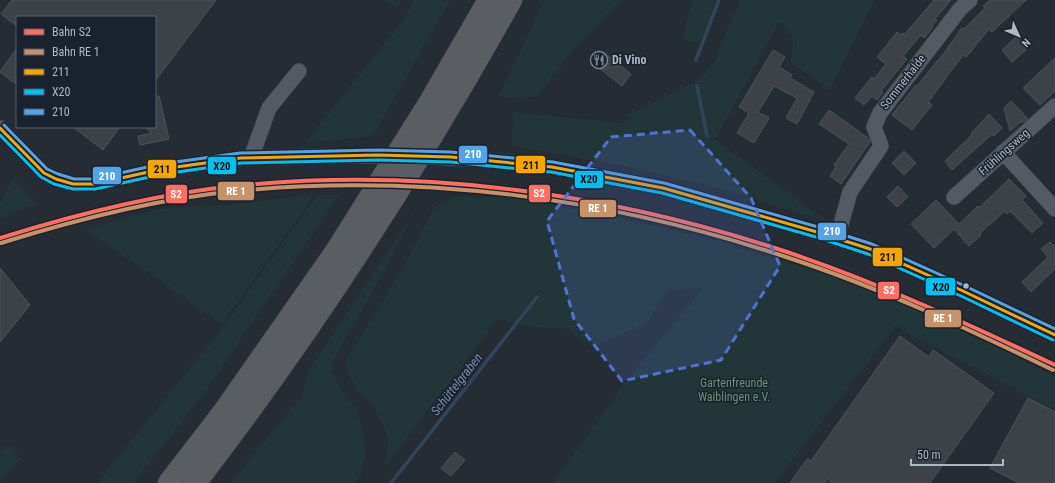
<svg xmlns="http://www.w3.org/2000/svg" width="1055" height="483" viewBox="0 0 1055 483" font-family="'Roboto Condensed',sans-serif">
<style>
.green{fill:#223639}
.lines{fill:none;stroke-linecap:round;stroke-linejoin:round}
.stream{stroke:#31445e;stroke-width:3.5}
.building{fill:#3d4249;stroke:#4c535c}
.minor-casing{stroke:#43484e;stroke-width:16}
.highway-casing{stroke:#41474f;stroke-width:23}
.minor{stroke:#545a62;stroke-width:15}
.highway{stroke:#5a5d61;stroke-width:22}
.minor-bridge-casing{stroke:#43484e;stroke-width:16;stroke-linecap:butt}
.minor-bridge{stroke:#545a62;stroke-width:15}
.bus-1-casing{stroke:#19222e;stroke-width:6}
.bus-2-casing{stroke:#19222e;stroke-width:6}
.bus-3-casing{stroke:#19222e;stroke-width:6}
.bus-1{stroke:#f7a600;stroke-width:3}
.bus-2{stroke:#00bff3;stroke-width:3}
.bus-3{stroke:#53a3e8;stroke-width:3}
.rail-1-casing{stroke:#19222e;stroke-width:7}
.rail-2-casing{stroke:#19222e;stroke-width:7}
.rail-1{stroke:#ff6e62;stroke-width:4}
.rail-2{stroke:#c7916a;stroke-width:4}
.marked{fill:#4f73d2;fill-opacity:0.2;stroke:#4f73d2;stroke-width:3;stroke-dasharray:8 5;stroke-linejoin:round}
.bus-dot{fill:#adb7c6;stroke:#19222e;stroke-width:1.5}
.labels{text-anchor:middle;stroke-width:3;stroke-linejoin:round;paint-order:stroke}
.poi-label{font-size:12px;font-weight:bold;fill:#adb7c6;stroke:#19222e;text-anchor:start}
.street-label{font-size:12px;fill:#adb7c6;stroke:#19222e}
.park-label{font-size:12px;fill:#64986f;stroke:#19222e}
.water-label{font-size:13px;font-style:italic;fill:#748eb0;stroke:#19222e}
.line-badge{stroke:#19222e;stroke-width:1.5}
.badge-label{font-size:11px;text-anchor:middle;font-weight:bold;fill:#fff}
.pale-badge-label{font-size:11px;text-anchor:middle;font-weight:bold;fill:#111}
</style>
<rect width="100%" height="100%" fill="#252c33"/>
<path class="green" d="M 382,0 L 401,0 L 398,7 Z
M 414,0 L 450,0 L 373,136 L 305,143 L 405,18 Z
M 544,0 L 622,0 L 575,48 L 536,97 L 512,98 L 499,96 Z
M 692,0 L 719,0 L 699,44 L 682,39 Z
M 740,0 L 875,0 L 830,90 L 790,62 C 795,41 796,37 779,22 L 748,80 L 715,139 L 828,222 L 725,190 L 620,165 L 512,146 L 513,112 L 623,123 L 632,119 L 629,115 L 699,80 L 714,62 Z
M 13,178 L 37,203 L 0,218 L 0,204 Z
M 315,194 L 222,324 L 85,229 L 160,209 L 227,205 Z
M 317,195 L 339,195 L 203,395 L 133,483 L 97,483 L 221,330 Z
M 457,196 L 518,198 L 615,217 L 732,244 L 735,249 L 737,248 C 787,262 837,276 885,295 C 943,318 999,349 1055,376 L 1055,410 L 896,327 L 898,323 L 775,483 L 553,483 L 630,376 L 703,288 L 668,290 L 646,324 L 593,347 L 565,328 L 533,327 L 497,320 L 385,467 L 388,439 L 375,408 L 357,391 L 346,371 L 346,360 L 398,276 L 435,207 Z
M 417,207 L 386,268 L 333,361 L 332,373 L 344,395 L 357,409 L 363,432 L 366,453 L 361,473 L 354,483 L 230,483 L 302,396 L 308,372 Z
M 8,443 L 20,459 L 0,483 L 0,453 Z"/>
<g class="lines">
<path class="stream" d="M 696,60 L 719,0
M 697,86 L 707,136
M 391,483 L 537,297"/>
</g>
<path class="building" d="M 12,0 L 216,0 L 155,81 L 155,17 L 17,17 L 17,26 L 1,14 Z
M 934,0 L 951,0 L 935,19 L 937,20 L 932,26 L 933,27 L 924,38 L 921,35 L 903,56 L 907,59 L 881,91 L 883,92 L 877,100 L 872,96 L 864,105 L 855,98 L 872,77 L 874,79 L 886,64 L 877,57 L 897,32 L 901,35 L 903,33 L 904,35 Z
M 990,0 L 1026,0 L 992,32 L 989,29 L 966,57 L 963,55 L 928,102 L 932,105 L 912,130 L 892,115 L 916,85 L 917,86 L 938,60 L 939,60 L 962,28 L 964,29 L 985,8 L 983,6 Z
M 1018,35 L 1029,47 L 1012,62 L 1002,50 Z
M 17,48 L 17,85 L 0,72 Z
M 773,50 L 785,57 L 779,67 L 792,75 L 790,78 L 814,92 L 797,124 L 786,118 L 797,98 L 774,86 L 758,112 L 769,118 L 754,143 L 737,133 L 749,113 L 739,107 Z
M 603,52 L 631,74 L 622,86 L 594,64 Z
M 1055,58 L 1055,91 L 1040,105 L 1023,88 Z
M 155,96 L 159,96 L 169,139 L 140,145 L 138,136 L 152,133 L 145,127 L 155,127 Z
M 1011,101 L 1028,119 L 1023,122 L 1020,122 L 1010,131 L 1004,108 Z
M 829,110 L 868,138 L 870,142 L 841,184 L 830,176 L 836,167 L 834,165 L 849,144 L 819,124 Z
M 989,114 L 1002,128 L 994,136 L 992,134 L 952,170 L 945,161 L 972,135 L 971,134 Z
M 73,127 L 120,127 L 103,150 Z
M 904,151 L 916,163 L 904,175 L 892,163 Z
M 1009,179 L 1026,196 L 1022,200 L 1043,223 L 1032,233 L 1010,211 L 1007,214 L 1005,211 L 980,233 L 981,235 L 969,246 L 954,229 L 934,248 L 911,224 L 936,200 L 959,224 L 978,206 L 979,208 Z
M 898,186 L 908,197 L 897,207 L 887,197 Z
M 1050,242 L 1055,247 L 1055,269 L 1031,292 L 1022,282 L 1048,257 L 1041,249 Z
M 0,268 L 30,305 L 0,342 Z
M 900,336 L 929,357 L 933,350 L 994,393 L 930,483 L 832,483 L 827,479 L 825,483 L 790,483 L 807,459 L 811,461 Z
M 1028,398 L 1055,412 L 1055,483 L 1019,483 L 990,468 Z
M 455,452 L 465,460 L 451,476 L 441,468 Z"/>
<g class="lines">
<g class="minor-casing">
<path id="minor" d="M 0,128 L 44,173 L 56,179 L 73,184 L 94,184 L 162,169 L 241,158 L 319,156
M 1003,152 L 1055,209
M 251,158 L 269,108 L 299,71
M 485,160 L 552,167 L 606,177 L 663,188 L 817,232 L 870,249 L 963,291 L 1055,335
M 954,197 L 1055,106
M 837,239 L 850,192 L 881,146 L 874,127 L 880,113 L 960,9 L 970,0"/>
</g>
<g class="highway-casing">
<path id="highway" d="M 169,483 L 223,413 L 335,253 L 430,102 L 489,0
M 195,483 C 313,330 417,168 511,0"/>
</g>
<use href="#minor" class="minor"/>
<use href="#highway" class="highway"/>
<g class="minor-bridge-casing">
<path id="minor-bridge" d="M 319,156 L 417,156 L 485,160"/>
</g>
<use href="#minor-bridge" class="minor-bridge"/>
<g class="bus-1-casing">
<path id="bus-1" d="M 0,128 L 44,173 L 56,179 L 73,184 L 94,184 L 162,169 L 241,158 L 378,155 L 451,157 L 552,167 L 663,188 L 817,232 L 870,249 L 963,291 L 1055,335"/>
</g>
<g class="bus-2-casing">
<path id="bus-2" d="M 0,135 L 41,177 L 54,184 L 73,189 L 95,189 L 163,174 L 241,163 L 378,160 L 451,162 L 551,172 L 662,193 L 816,237 L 868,254 L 961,296 L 1053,340"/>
</g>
<g class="bus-3-casing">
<path id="bus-3" d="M 4,125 L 47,169 L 58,174 L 74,179 L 93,179 L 161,164 L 240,153 L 378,150 L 451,152 L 553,162 L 664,183 L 818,227 L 872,244 L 965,286 L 1055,329"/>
</g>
<use href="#bus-1" class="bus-1"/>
<use href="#bus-2" class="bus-2"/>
<use href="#bus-3" class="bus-3"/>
<g class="rail-1-casing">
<path id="rail-1" d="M 0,238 C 77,214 155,194 235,186 C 421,167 610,193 787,252 C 879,283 968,324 1055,365"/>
</g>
<g class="rail-2-casing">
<path id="rail-2" d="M 1,243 C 78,219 156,199 236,191 C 421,173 610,198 786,257 C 878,287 966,328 1053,370"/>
</g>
<use href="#rail-1" class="rail-1"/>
<use href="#rail-2" class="rail-2"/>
</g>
<path class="marked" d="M 690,130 L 751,198 L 780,266 L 721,360 L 622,381 L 574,319 L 547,221 L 611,137 Z"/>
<defs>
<g id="restaurant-ring" transform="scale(0.9)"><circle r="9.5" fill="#19222e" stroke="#7d8693" stroke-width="1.5"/><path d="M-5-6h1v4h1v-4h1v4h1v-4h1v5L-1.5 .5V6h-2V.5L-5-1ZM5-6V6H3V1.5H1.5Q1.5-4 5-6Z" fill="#7d8693"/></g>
</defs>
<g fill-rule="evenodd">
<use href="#restaurant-ring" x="599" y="60"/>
</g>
<circle class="bus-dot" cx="966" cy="286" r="3.5"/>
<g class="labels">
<g class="poi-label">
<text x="612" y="64">Di Vino</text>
</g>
<g class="street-label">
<text transform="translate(903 82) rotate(-52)" y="4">Sommerhalde</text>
<text transform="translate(1004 152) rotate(-42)" y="4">Frühlingsweg</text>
</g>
<g class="park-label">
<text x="734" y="387">Gartenfreunde<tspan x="734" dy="14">Waiblingen e.V.</tspan></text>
</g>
<g class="water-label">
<text transform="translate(456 384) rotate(-52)" y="5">Schüttelgraben</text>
</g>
</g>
<g class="line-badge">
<rect x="458" y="145" width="30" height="19" rx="4" fill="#53a3e8"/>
<rect x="515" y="155" width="31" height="19" rx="4" fill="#f7a600"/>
<rect x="207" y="156" width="30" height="19" rx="4" fill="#00bff3"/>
<rect x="147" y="159" width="30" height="20" rx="4" fill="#f7a600"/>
<rect x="92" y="166" width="30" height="19" rx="4" fill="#53a3e8"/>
<rect x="574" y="170" width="30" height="19" rx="4" fill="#00bff3"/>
<rect x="217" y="181" width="38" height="20" rx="4" fill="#c7916a"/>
<rect x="528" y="184" width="23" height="19" rx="4" fill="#ff6e62"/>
<rect x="165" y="184" width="23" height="20" rx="4" fill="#ff6e62"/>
<rect x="579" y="199" width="38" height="19" rx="4" fill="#c7916a"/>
<rect x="817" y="222" width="30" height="19" rx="4" fill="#53a3e8"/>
<rect x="872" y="247" width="31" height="20" rx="4" fill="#f7a600"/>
<rect x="925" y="277" width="31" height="19" rx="4" fill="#00bff3"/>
<rect x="877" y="281" width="23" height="19" rx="4" fill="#ff6e62"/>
<rect x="924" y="309" width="38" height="19" rx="4" fill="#c7916a"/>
</g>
<g class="badge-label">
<text x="473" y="158">210</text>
<text x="107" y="180">210</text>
<text x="236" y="195">RE 1</text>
<text x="539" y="197">S2</text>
<text x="176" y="198">S2</text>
<text x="598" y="212">RE 1</text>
<text x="832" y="235">210</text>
<text x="889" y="294">S2</text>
<text x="943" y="322">RE 1</text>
</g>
<g class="pale-badge-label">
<text x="531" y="169">211</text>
<text x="222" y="170">X20</text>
<text x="162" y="173">211</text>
<text x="589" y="183">X20</text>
<text x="888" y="261">211</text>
<text x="941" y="291">X20</text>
</g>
<rect x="16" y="16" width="140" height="112" fill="#19222e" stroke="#545e6b"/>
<rect x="24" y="29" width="20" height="6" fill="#ff6e62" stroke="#545e6b"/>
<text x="52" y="36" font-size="12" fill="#adb7c6">Bahn S2</text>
<rect x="24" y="49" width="20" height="6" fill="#c7916a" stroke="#545e6b"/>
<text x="52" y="56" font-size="12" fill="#adb7c6">Bahn RE 1</text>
<rect x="24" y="69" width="20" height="6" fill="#f7a600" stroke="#545e6b"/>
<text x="52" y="76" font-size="12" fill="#adb7c6">211</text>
<rect x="24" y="89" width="20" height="6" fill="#00bff3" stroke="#545e6b"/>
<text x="52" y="96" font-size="12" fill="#adb7c6">X20</text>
<rect x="24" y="109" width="20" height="6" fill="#53a3e8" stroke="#545e6b"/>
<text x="52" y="116" font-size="12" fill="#adb7c6">210</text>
<g transform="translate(1019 36) rotate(134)" stroke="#19222e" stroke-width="3" paint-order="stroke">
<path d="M0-3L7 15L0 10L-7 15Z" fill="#adb7c6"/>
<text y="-6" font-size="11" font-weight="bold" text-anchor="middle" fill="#adb7c6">N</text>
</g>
<path d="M911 459v6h92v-6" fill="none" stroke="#adb7c6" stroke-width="2"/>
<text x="917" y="459" font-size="12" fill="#adb7c6" stroke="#19222e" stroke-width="3" paint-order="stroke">50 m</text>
</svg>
